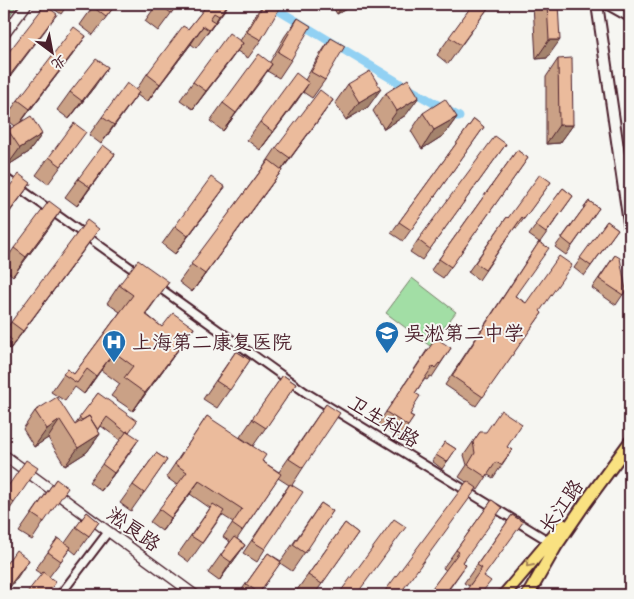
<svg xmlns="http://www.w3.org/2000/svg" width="634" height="599" viewBox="0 0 634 599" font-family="Caveat,'LXGW WenKai TC',sans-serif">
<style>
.green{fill:#a2dea5;stroke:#767e68}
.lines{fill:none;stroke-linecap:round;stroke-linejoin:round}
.canal{stroke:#92d1f3;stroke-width:9}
.minor-casing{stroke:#4a1f2b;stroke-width:11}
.tertiary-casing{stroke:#4a1f2b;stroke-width:12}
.secondary-casing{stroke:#4a1f2b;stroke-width:14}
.primary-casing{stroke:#4a1f2b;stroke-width:15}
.minor{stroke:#f6f6f2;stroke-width:7}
.tertiary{stroke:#f6f6f2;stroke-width:9}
.secondary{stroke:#f6f6f2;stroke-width:10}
.primary{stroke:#f9e181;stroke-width:11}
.wall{fill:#caa186;stroke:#4a1f2b}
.shaded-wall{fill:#a4836d;stroke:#4a1f2b}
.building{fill:#ebbb9c;stroke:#4a1f2b}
.oneway{stroke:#a28056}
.labels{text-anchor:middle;stroke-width:4;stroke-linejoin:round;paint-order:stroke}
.poi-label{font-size:20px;fill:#4a1f2b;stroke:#f6f6f2;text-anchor:start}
.street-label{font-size:20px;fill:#4a1f2b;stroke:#f6f6f2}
</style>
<rect width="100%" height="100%" fill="#f6f6f2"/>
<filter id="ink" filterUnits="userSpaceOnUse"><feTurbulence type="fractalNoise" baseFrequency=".02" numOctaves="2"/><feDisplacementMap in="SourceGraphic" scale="10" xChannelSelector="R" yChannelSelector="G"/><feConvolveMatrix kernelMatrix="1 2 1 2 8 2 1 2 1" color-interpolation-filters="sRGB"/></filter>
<g filter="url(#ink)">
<path class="green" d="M 4,4 L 18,4 L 4,23 Z
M 412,278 L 456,312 L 430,346 L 386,313 Z"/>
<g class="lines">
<path class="canal" d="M 268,4 L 409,89 L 459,117"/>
<g class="minor-casing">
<path id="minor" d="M 605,4 L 630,18
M 4,177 L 138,273
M 157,286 L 305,392 L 552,543
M 60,595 L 108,532"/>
</g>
<g class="tertiary-casing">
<path id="tertiary" d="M 4,35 L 27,4
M 4,455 L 195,595"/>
</g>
<g class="secondary-casing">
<path id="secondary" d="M 597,4 L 630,230"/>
</g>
<g class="primary-casing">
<path id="primary" d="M 504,595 L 563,525
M 528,595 L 556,546 L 586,502 L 630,442"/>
</g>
<use href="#minor" class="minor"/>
<use href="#tertiary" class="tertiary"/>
<use href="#secondary" class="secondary"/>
<use href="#primary" class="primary"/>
</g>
<path class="wall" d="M 47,4 L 68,4 L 61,14 Z
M 95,4 L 116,4 L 93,35 L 80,25 Z
M 157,4 L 178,4 L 158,31 L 145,21 Z
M 208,4 L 229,4 L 196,48 L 191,44 L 147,102 L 137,95 L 101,144 L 89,135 L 102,117 L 136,90 L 147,74 L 188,29 Z
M 263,4 L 278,4 L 261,40 L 248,58 L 237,51 L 193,109 L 180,100 L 193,82 L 240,41 L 255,16 Z
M 331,4 L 355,4 L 337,14 Z
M 473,4 L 491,4 L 448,64 L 437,55 Z
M 533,4 L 558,4 L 547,58 L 536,59 Z
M 298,18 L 291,60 L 279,78 L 267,71 L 223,131 L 210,121 L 223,103 L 270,62 L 285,36 Z
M 86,36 L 73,54 L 21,122 L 42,134 L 29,152 L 7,166 L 4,161 L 4,137 L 8,130 L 15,126 L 5,118 L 18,100 Z
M 331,38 L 325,80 L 312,98 L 303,92 L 260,150 L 247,140 L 260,122 L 305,80 L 319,56 Z
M 558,59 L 573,125 L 560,143 L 546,144 L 546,77 Z
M 348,84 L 368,107 L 346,120 L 335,103 Z
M 95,86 L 69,119 L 57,110 L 70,92 Z
M 386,93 L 406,115 L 384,129 L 373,111 Z
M 333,100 L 282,170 L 269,188 L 192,292 L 179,282 L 264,166 L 276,148 Z
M 423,113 L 457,117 L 444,135 L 422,149 L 411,131 Z
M 474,119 L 484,127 L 403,241 L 391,233 Z
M 506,144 L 422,260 L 410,252 L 418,240 Z
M 73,150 L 48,184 L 36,175 L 49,157 Z
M 517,150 L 528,158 L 443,278 L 431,270 Z
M 115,154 L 77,206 L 65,197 L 78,179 Z
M 551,182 L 517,228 L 515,227 L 479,280 L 468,272 L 507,217 L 508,218 Z
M 563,188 L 573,196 L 540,242 L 515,296 L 542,313 L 476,406 L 445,385 L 539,242 L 529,235 Z
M 589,201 L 599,208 L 566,255 L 555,247 Z
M 212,205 L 175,254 L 162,244 L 175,226 Z
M 607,221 L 618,229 L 584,276 L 574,268 Z
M 49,228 L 13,276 L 4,269 L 4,263 L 14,248 Z
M 86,247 L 10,349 L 7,347 L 4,353 L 4,333 L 11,322 Z
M 615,255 L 626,290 L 616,305 L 592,288 Z
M 169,282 L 146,314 L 162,327 L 194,328 L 133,411 L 111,396 L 120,384 L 101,370 L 84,394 L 75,387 L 65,401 L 51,392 L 67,369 L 74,374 L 120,312 L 107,303 L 119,285 Z
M 451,348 L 432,377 L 430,376 L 427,380 L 425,379 L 415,393 L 413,407 L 410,415 L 414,417 L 399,439 L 378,424 L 427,350 Z
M 236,351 L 250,360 L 217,408 L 203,399 Z
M 283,375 L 296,384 L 253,446 L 240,437 Z
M 98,393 L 129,432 L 126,458 L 101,491 L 89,482 L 120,440 L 101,426 L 98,431 L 100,434 L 87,452 L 65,466 L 48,438 L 34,447 L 23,429 L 35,411 L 75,425 Z
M 326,404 L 303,468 L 292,485 L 265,549 L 257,562 L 243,553 L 289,485 L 278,478 L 237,539 L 245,545 L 219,581 L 208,573 L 230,542 L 223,537 L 233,522 L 222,515 L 189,562 L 178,554 L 210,508 L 190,494 L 162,531 L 150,522 L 177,485 L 166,477 L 207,416 L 262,461 L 279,472 Z
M 480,432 L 512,450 L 493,478 L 488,475 L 478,490 L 459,477 L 467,465 L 464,455 Z
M 445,442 L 456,449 L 442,469 L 432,461 Z
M 156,453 L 167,460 L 131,511 L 120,503 Z
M 56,479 L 44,522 L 32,540 L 19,532 Z
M 4,491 L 14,503 L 4,518 Z
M 492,500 L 463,563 L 466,565 L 445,595 L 427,595 L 446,570 L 443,568 Z
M 321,503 L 333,511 L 292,571 L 280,563 L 258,595 L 238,595 L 268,553 L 281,561 Z
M 87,512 L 99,522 L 76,554 L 70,549 L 49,577 L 41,574 L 35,570 L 58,538 L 65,543 Z
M 512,515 L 523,522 L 469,586 L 464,583 Z
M 345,523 L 358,533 L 314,595 L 291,595 L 297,590 Z"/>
<path class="shaded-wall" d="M 228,4 L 229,4 L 207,34 L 219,16 Z
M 344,4 L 355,4 L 337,14 Z
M 57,14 L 44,32 L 4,85 L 4,83 Z
M 203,26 L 191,44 L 147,102 L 160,84 Z
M 86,36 L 73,54 L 17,127 L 30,109 Z
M 549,40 L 560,40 L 547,58 L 536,59 Z
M 243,43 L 230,61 L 193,109 L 206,91 Z
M 272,64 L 260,82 L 223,131 L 236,113 Z
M 108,67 L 95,86 L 69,119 L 82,101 Z
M 309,83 L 297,101 L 260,150 L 273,132 Z
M 381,89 L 368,107 L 346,120 L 359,102 Z
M 139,92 L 126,110 L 101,144 L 114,125 Z
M 419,97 L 406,115 L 384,129 L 397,111 Z
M 333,100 L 320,118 L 277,176 L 290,158 Z
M 457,117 L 444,135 L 422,149 L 434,130 Z
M 559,125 L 573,125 L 560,143 L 546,144 Z
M 42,134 L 29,152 L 7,166 L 20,148 Z
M 115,154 L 102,172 L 77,206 L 90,187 Z
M 282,170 L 269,188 L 192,292 L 205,274 Z
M 31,183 L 18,201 L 4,220 L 4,219 Z
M 225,187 L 212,205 L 175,254 L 188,236 Z
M 61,210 L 49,228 L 13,276 L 26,257 Z
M 99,229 L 86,247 L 10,349 L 23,331 Z
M 194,328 L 181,346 L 133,411 L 145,393 Z
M 114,352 L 101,370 L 84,394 L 96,376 Z
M 60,420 L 48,438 L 34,447 L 47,429 Z
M 100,434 L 87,452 L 65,466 L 78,448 Z
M 139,439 L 126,458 L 101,491 L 114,473 Z
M 199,481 L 190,494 L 162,531 L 171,518 Z
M 245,545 L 219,581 L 231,562 Z
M 29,560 L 17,578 L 4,595 L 4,593 Z"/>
<path class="building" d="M 95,4 L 116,4 L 106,17 L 93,7 Z
M 159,4 L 178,4 L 171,13 Z
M 208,4 L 228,4 L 219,16 L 214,13 L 210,19 L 215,22 L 209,30 L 203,26 L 160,84 L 147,74 L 183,26 L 188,29 Z
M 264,4 L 278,4 L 281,6 L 261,40 L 247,32 Z
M 473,4 L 491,4 L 461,45 L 449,37 Z
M 547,4 L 558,4 L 560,40 L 549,40 Z
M 45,5 L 57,14 L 4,83 L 4,58 Z
M 298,18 L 311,26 L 291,60 L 278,52 Z
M 74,27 L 86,36 L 30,109 L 18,100 Z
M 229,33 L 243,43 L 206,91 L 193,82 Z
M 331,38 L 345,46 L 325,80 L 311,72 Z
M 259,54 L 272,64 L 236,113 L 223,103 Z
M 572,58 L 573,125 L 559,125 L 558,59 Z
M 96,59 L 108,67 L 82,101 L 70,92 Z
M 370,71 L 381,89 L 359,102 L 348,84 Z
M 296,73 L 309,83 L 273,132 L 260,122 Z
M 408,79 L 419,97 L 397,111 L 386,93 Z
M 127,83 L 139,92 L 114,125 L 102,117 Z
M 320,90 L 333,100 L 290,158 L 276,148 Z
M 445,99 L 457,117 L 434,130 L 423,113 Z
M 31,116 L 42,134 L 20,148 L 8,130 Z
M 474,119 L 484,127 L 411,230 L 399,222 Z
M 74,123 L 86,132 L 61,166 L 49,157 Z
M 495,136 L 506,144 L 430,249 L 418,240 Z
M 103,145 L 115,154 L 90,187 L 78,179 Z
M 517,150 L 528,158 L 451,267 L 439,259 Z
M 269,160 L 282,170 L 205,274 L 191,264 Z
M 19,174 L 31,183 L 4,219 L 4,194 Z
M 540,174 L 551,182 L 524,219 L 522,217 L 485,270 L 475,263 L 507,217 L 508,218 Z
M 211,177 L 225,187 L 188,236 L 175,226 Z
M 563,188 L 573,196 L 546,233 L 535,225 Z
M 49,201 L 61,210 L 26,257 L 14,248 Z
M 589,201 L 599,208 L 572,246 L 562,238 Z
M 87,220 L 99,229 L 23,331 L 11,322 Z
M 607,221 L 618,229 L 591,266 L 580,258 Z
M 539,242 L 549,248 L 515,296 L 526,303 L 559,256 L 572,265 L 540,311 L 542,313 L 483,397 L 452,376 Z
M 615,255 L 620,258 L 626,290 L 623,295 L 599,279 Z
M 138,260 L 169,282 L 145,314 L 162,327 L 173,313 L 194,328 L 145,393 L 124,378 L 133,366 L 114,352 L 96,376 L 87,369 L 77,383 L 63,374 L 67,369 L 74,374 L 133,295 L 119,285 Z
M 4,334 L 12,340 L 4,352 Z
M 436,338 L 451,348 L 440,364 L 439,363 L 435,368 L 433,366 L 415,393 L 420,396 L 413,407 L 414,408 L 410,415 L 414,417 L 408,426 L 386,412 Z
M 236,351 L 250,360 L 230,390 L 216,381 Z
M 283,375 L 296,384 L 266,428 L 252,419 Z
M 98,393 L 137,421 L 129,432 L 127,431 L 126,432 L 107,417 L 98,430 L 89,416 L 82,420 L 79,418 Z
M 57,397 L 75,425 L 89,416 L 100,434 L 78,448 L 60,420 L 47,429 L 35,411 Z
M 326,404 L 340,413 L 303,468 L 289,459 Z
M 501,410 L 522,424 L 507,447 L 512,450 L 501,465 L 496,462 L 486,477 L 468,465 L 475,453 L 473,442 L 480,432 L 486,432 Z
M 207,416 L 266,455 L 262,461 L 281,474 L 242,531 L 232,524 L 242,509 L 199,481 L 171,518 L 159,509 L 187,472 L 175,464 Z
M 127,431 L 139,439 L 114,473 L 102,464 Z
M 445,442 L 456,449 L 447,462 L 436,455 Z
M 156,453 L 167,460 L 144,493 L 133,485 Z
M 26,460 L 38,468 L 14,503 L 4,495 L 4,492 Z
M 56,479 L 68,488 L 44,522 L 32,514 Z
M 467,481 L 477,488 L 399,595 L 382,595 Z
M 290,484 L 303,492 L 265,549 L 252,541 Z
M 492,500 L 502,508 L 463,562 L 466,565 L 444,595 L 427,595 L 459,552 L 456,550 Z
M 321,503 L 333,511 L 305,553 L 293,545 Z
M 213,504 L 224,511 L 202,543 L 191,536 Z
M 87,512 L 99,522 L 89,536 L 76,527 Z
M 512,515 L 523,522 L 484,576 L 491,581 L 480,595 L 463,595 L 482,568 L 477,565 Z
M 394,519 L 406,527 L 356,595 L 338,595 Z
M 345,523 L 358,533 L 322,584 L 308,575 Z
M 234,537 L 245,545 L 231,562 L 221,555 Z
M 58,538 L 71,547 L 61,561 L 48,552 Z
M 16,550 L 29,560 L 4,593 L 4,567 Z
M 268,553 L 281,562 L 259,593 L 246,584 Z
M 43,572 L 56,582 L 46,595 L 25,595 Z
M 295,589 L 303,595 L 291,595 Z"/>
<defs><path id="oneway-chevron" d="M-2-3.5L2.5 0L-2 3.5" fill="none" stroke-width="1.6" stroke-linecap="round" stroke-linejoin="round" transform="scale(1.25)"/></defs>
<use class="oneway" href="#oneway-chevron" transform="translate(529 564) rotate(131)"/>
</g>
<defs>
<g id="school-pin" transform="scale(1.25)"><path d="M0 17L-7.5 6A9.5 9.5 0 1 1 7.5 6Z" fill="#1f6fb2" stroke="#f6f6f2"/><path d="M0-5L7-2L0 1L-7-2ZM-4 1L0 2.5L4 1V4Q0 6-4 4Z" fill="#fff"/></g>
<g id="hospital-pin" transform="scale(1.25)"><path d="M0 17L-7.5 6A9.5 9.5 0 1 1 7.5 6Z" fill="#1f6fb2" stroke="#f6f6f2"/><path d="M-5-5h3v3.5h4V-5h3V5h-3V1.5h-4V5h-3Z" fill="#fff"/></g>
</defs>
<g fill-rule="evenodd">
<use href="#school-pin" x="387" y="333"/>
<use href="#hospital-pin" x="114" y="342"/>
</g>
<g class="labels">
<g class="poi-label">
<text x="404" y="340">吴淞第二中学</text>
<text x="132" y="349">上海第二康复医院</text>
</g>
<g class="street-label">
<text transform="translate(384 421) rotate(32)" y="7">卫生科路</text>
<text transform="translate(561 506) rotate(-55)" y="7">长江路</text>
<text transform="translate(134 529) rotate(36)" y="7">淞良路</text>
</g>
</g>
<rect width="634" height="599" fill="none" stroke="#f6f6f2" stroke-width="20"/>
<rect x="10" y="10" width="614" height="579" fill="none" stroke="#4a1f2b" stroke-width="2" filter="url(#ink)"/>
<g transform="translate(52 52) rotate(148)" stroke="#f6f6f2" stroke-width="4" paint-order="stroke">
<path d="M0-4L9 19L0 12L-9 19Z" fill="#4a1f2b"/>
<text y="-8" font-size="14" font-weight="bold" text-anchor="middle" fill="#4a1f2b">北</text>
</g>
</svg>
